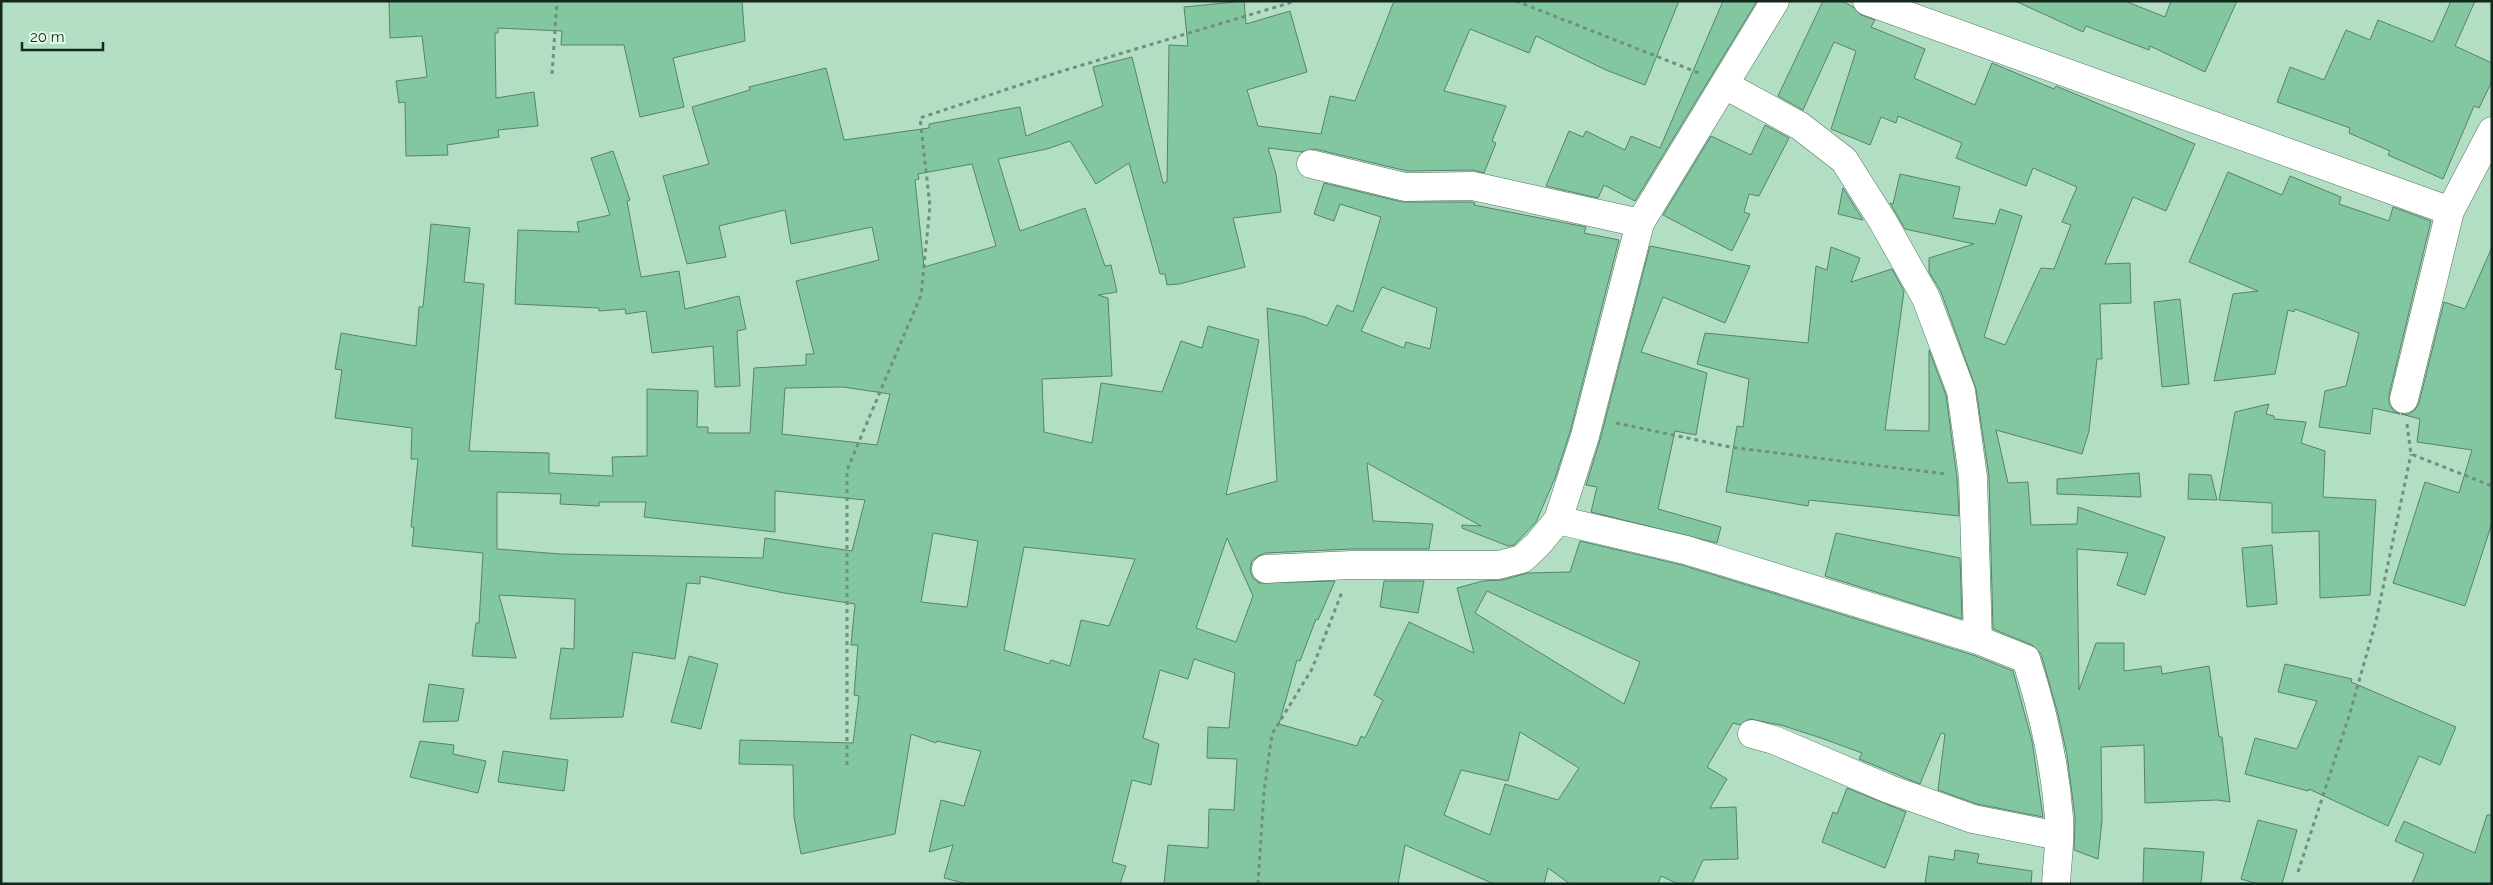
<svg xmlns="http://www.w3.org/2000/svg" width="2493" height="885" viewBox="0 0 2493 885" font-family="Raleway,sans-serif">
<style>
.building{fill:#83c7a1;stroke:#58826b;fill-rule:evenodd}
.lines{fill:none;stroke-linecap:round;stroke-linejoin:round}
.street-casing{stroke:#4d765f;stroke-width:29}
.path{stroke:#70907d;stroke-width:3;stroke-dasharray:4 4;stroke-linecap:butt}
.street{stroke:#fff;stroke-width:28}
</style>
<rect width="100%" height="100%" fill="#b2dec4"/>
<path class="building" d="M 389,1 L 742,1 L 745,41 L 673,58 L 684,107 L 640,117 L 624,45 L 561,45 L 562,31 L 498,28 L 498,33 L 495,33 L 496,98 L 534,92 L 538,126 L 498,130 L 499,137 L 447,145 L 448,155 L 406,156 L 405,102 L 399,103 L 396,81 L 427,77 L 422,36 L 390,38 Z
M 1244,1 L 1246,24 L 1290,11 L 1307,72 L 1247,90 L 1258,126 L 1321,134 L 1330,96 L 1355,101 L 1394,1 L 1679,1 L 1645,85 L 1606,70 L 1536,36 L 1529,53 L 1470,29 L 1444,91 L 1506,106 L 1492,141 L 1496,143 L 1484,173 L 1473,170 L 1407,171 L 1315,149 L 1302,152 L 1268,148 L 1276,174 L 1281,212 L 1233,218 L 1245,267 L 1179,284 L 1167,285 L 1165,274 L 1160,274 L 1129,163 L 1096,184 L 1070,141 L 1047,149 L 998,159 L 1020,231 L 1085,208 L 1105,266 L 1111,265 L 1117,292 L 1098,295 L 1108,298 L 1112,376 L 1042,379 L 1044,432 L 1092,443 L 1101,383 L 1162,392 L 1181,341 L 1202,348 L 1208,326 L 1259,340 L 1226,495 L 1277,481 L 1267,308 L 1305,317 L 1327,326 L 1337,305 L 1353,312 L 1381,217 L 1340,204 L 1334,221 L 1314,214 L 1324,183 L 1402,202 L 1471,202 L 1475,203 L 1474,205 L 1586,227 L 1584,233 L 1619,240 L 1570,432 L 1555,478 L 1536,522 L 1514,545 L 1508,546 L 1462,528 L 1462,525 L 1481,526 L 1367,463 L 1373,521 L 1433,524 L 1429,549 L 1351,549 L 1265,553 L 1258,556 L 1252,561 L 1250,570 L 1253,578 L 1259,583 L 1335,581 L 1318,620 L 1316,619 L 1300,661 L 1297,660 L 1279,724 L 1357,746 L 1361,736 L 1365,738 L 1383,700 L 1374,695 L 1409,622 L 1474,653 L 1457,588 L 1483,581 L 1502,580 L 1528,573 L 1570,572 L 1580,541 L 1682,565 L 1973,655 L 2013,671 L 2032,741 L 2043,817 L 1977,804 L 1938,790 L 1945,734 L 1941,733 L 1920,784 L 1859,759 L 1862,753 L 1821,738 L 1781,725 L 1749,719 L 1740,725 L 1733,723 L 1707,767 L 1727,779 L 1710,808 L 1736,807 L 1738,859 L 1703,860 L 1692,884 L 1678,884 L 1661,876 L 1658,884 L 1570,884 L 1548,868 L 1544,884 L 1494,884 L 1405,845 L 1398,884 L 1164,884 L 1168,845 L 1208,848 L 1209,809 L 1234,810 L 1237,759 L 1207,758 L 1208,727 L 1229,728 L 1235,673 L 1194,659 L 1188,679 L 1160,670 L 1143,738 L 1159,744 L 1151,785 L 1132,780 L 1112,862 L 1126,866 L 1120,884 L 967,884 L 944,878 L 953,845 L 929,852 L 941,800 L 964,806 L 981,751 L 937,741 L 936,743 L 911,734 L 895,834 L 801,854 L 794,817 L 793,765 L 739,764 L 740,740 L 853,743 L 859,696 L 854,695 L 858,645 L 851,645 L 855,604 L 784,593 L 700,576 L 700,584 L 687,583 L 675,659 L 633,652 L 623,717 L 550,719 L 561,648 L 574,649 L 575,599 L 499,595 L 516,658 L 472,656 L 476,623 L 479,623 L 483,553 L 412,546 L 414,527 L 411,527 L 418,459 L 411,459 L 412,428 L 335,418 L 342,370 L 335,369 L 341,333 L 416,346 L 419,307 L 423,307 L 431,224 L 470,228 L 464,282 L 484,284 L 469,451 L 549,453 L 549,473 L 613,476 L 612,457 L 647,456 L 647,389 L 698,391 L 697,427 L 708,427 L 708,433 L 750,433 L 754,368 L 806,365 L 806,354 L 814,354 L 796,281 L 879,260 L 872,227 L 791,244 L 785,210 L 719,226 L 726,257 L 687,264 L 663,176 L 709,164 L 692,107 L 750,90 L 749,87 L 826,68 L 844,140 L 929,128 L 929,124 L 1020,107 L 1026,136 L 1103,106 L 1093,67 L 1132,57 L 1163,183 L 1167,182 L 1169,45 L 1188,46 L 1184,7 ZM 972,164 L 996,246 L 924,267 L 915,180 L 919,179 L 918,174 ZM 1382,287 L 1437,308 L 1430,349 L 1406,342 L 1404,348 L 1361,331 ZM 843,387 L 890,394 L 877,445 L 782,434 L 785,388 ZM 775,491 L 865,500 L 852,551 L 765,538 L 763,558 L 560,554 L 497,549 L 497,492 L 561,494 L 560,504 L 599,506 L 599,502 L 646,502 L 644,517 L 775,532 ZM 933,533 L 978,541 L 967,607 L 921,602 ZM 1227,538 L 1253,596 L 1236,642 L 1196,628 ZM 1024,547 L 1135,559 L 1109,626 L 1081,620 L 1070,666 L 1051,660 L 1049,664 L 1004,650 ZM 1487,591 L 1640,662 L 1624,704 L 1475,613 ZM 1520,732 L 1579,768 L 1558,800 L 1505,784 L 1490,835 L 1444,815 L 1461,770 L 1508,781 Z
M 1723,1 L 1757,1 L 1635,201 L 1604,185 L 1598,198 L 1546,186 L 1569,131 L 1583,137 L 1586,131 L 1625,150 L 1631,136 L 1660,148 Z
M 1823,1 L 1842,1 L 1853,7 L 1861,15 L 1875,20 L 1871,27 L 1925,49 L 1914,78 L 1975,105 L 1992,63 L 2054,89 L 2056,86 L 2195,144 L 2166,211 L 2133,197 L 2105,264 L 2130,263 L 2131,303 L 2100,304 L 2102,359 L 2097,359 L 2089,431 L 2082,454 L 1996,430 L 2008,483 L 2028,482 L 2031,525 L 2077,524 L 2078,507 L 2165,537 L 2145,595 L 2117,585 L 2128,553 L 2077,549 L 2079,690 L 2096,643 L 2124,643 L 2124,671 L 2161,666 L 2162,674 L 2209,666 L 2219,737 L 2222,737 L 2230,802 L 2217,800 L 2145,803 L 2144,745 L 2101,747 L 2102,820 L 2098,859 L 2074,850 L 2075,817 L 2067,755 L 2058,714 L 2041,654 L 2032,645 L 1993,629 L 1989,476 L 1976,389 L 1941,292 L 1929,272 L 1929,258 L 1974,244 L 1905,229 L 1890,203 L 1893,204 L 1900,174 L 1960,187 L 1953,218 L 1995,224 L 2000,209 L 2022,216 L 1984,337 L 2005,345 L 2041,268 L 2054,269 L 2071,225 L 2062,222 L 2077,187 L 2033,168 L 2026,186 L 1956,158 L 1962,143 L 1898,116 L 1896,123 L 1881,117 L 1870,145 L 1831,129 L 1856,51 L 1834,42 L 1803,110 L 1778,96 Z
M 2015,1 L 2125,1 L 2165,17 L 2171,1 L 2237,1 L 2205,72 L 2150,46 L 2149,50 L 2086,26 L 2083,32 Z
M 2451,1 L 2475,1 L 2455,46 L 2492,63 L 2492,81 L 2479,108 L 2474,106 L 2443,179 L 2388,155 L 2390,151 L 2349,133 L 2350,128 L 2277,102 L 2290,67 L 2324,80 L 2346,30 L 2370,40 L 2378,20 L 2433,42 Z
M 1765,125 L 1789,138 L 1759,196 L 1749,194 L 1744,212 L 1750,214 L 1732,251 L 1663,215 L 1711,136 L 1751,155 Z
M 613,151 L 630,200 L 627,201 L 641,277 L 679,271 L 685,309 L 739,296 L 746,329 L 737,331 L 740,386 L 715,387 L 713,346 L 652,353 L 646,311 L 626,314 L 625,309 L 599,311 L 599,308 L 515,304 L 518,230 L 579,232 L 577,222 L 610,215 L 591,158 Z
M 2228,172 L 2282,195 L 2290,176 L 2341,197 L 2339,204 L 2389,221 L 2393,207 L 2431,221 L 2389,395 L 2389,404 L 2394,411 L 2400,414 L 2373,408 L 2370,434 L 2319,427 L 2325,391 L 2346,386 L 2359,333 L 2295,309 L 2294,312 L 2288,310 L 2275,374 L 2214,381 L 2233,294 L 2258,291 L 2189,262 Z
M 1843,188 L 1863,220 L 1838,214 Z
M 1650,246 L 1750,266 L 1725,323 L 1663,297 L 1641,352 L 1707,373 L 1696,435 L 1675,431 L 1658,509 L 1721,527 L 1717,543 L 1591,512 L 1597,487 L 1586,485 L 1600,440 Z
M 1831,247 L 1860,258 L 1851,282 L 1892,269 L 1904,291 L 1885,430 L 1929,431 L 1929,350 L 1946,395 L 1957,478 L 1959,516 L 1809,500 L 1808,506 L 1726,492 L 1737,426 L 1743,427 L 1749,379 L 1697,364 L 1705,333 L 1808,343 L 1816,266 L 1827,270 Z
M 2492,247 L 2492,523 L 2465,606 L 2393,583 L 2425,482 L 2459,493 L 2472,450 L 2417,442 L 2420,419 L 2401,414 L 2409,414 L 2415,410 L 2419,403 L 2444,302 L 2465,309 Z
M 2180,299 L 2189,384 L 2162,387 L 2154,302 Z
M 2269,404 L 2266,414 L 2274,416 L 2274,419 L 2306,422 L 2301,443 L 2325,451 L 2323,497 L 2376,500 L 2370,595 L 2320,598 L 2319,531 L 2272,533 L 2272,503 L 2219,500 L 2235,412 Z
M 2139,473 L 2141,497 L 2057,494 L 2057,479 Z
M 2189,474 L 2211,475 L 2217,500 L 2188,499 Z
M 1836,533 L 1960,558 L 1962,619 L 1825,576 Z
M 2272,545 L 2277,604 L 2247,607 L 2242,548 Z
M 1384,581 L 1424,581 L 1418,613 L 1380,607 Z
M 689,656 L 718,664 L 701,729 L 671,722 Z
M 2285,664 L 2352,679 L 2351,682 L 2456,727 L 2440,765 L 2419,756 L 2388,826 L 2309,789 L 2308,791 L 2245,774 L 2255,738 L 2297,749 L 2317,701 L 2278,692 Z
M 429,684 L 464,689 L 458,721 L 423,722 Z
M 420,741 L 454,745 L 453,754 L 486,761 L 478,793 L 410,777 Z
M 503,751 L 568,760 L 564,791 L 498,782 Z
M 1847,788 L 1906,812 L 1885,868 L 1822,842 L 1833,812 L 1837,814 Z
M 2487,815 L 2492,815 L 2492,884 L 2412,884 L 2424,854 L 2395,841 L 2404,821 L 2475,853 Z
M 2258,820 L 2297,830 L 2282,884 L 2258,884 L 2241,879 Z
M 2144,848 L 2204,852 L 2201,884 L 2143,884 Z
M 1955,850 L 1979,854 L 1977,863 L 2032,871 L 2031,884 L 1925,884 L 1929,856 L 1954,860 Z"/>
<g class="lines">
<g class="street-casing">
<path id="street" d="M 1867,1 L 2450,211
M 1311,164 L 1405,187 L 1473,186 L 1640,223
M 2404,399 L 2450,211 L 2492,131
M 1558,520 L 1686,550 L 1978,640 L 1973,477 L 1961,391 L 1926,298 L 1882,220 L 1844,160 L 1800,126 L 1725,85
M 1266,569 L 1352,565 L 1498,565 L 1522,559 L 1538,544 L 1558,520 L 1585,436 L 1640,223 L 1775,1
M 1978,640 L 2026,659 C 2043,711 2055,764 2059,818 C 2061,839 2057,862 2056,884
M 1752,734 L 1774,740 L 1889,789 L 1973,819 L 2059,836"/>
</g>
<path class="path" d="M 1516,1 L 1699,73
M 552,74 L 557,1
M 1616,423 L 1730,447 L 1945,474
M 2407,424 L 2411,454 L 2492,486
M 847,765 L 847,470 L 921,295 L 930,206 L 920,118 L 1059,72 L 1296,1
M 2298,872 L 2350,713 L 2376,621 L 2411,454
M 1258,884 L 1264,792 L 1272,734 L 1312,669 L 1342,592"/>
<use href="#street" class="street"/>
</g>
<rect width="2493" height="885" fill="none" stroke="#16271d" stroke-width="5"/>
<path d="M22 42v8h81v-8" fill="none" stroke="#16271d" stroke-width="2.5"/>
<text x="30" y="42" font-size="15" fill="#16271d" stroke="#e3f9ec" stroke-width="4" paint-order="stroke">20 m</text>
</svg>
